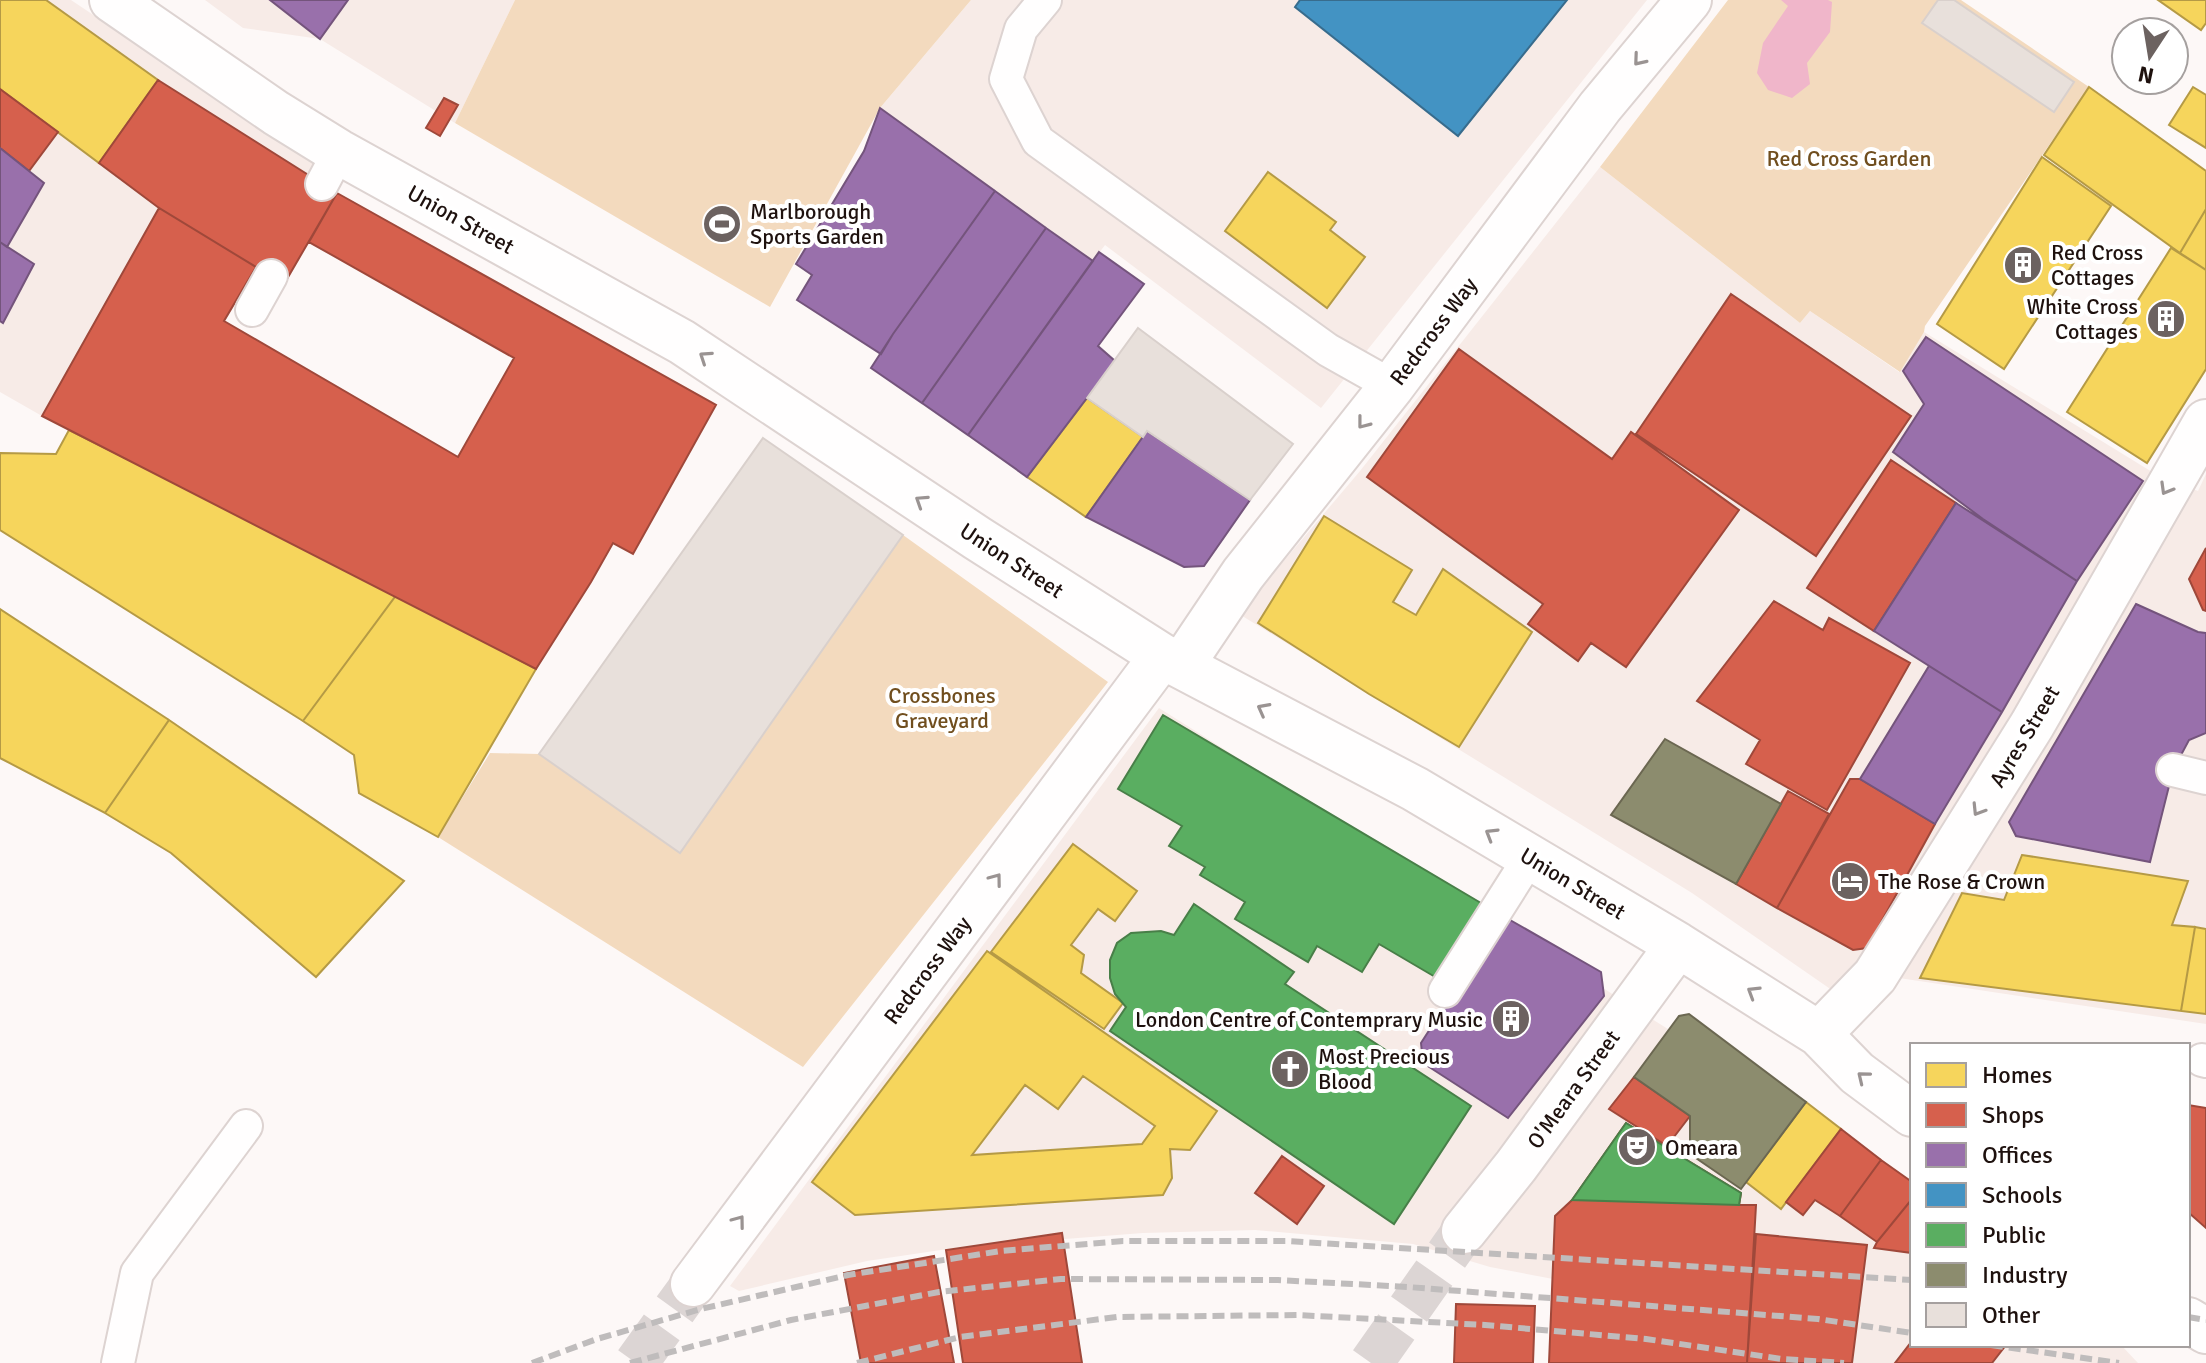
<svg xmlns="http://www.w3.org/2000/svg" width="2206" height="1363" viewBox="0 0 2206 1363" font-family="Signika,sans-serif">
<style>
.built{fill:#f7ebe7}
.green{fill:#f3dabe}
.water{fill:#f0b6ca}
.homes{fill:#f6d55c;stroke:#b59a45;stroke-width:2;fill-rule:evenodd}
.shops{fill:#d6604d;stroke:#9f483a;stroke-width:2}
.offices{fill:#9970ab;stroke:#74547c;stroke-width:2}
.schools{fill:#4393c3;stroke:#386c8d;stroke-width:2}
.public{fill:#5aae61;stroke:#487f48;stroke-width:2}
.industry{fill:#8c8c6e;stroke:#6b6751;stroke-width:2}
.building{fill:#e8e0db;stroke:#d9d0cc;stroke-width:2}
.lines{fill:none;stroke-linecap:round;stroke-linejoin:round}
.street-tunnel{stroke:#dcd5d4;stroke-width:44;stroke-dasharray:44 22;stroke-linecap:butt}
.lane-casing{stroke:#ddd3d1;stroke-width:36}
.street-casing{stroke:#ddd3d1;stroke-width:48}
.lane{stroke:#fffefe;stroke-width:32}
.street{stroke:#fffefe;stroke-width:44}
.rail{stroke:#bfbcbc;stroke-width:6;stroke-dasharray:12 6;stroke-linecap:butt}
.oneway{stroke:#9a9392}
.labels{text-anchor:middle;stroke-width:8;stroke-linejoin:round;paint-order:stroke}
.park-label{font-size:22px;fill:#704e1e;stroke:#fff}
.poi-label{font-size:22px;fill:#1e110e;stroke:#fff;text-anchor:start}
.street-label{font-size:22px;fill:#1e110e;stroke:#fff}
</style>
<rect width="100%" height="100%" fill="#fdf8f7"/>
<path class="built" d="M 0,0 L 71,0 L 249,119 L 343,178 L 284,284 L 159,209 L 42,416 L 0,392 Z
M 205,0 L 515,0 L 455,123 L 320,39 L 243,28 Z
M 971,0 L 1647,0 L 1321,408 L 1105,245 L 1093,261 L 880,108 Z
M 1600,167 L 1800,323 L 1810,311 L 1899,372 L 1924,332 L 2157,475 L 2198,491 L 2206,474 L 2206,1024 L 1899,978 L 1839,995 L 1692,893 L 1239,614 L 1360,471 Z
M 1159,708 L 1912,1183 L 1912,1345 L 2121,1345 L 2138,1363 L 1763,1363 L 1787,1323 L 1490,1267 L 1413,1244 L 1255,1230 L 1143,1233 L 961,1247 L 867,1261 L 739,1291 L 730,1286 Z"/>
<path class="green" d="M 515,0 L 971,0 L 880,108 L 770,307 L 455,123 Z
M 1728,0 L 1961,0 L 2089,87 L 1925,326 L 1924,332 L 1900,372 L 1810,311 L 1800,323 L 1600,167 Z
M 903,535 L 1108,682 L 803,1067 L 438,837 L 490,753 L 539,754 L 680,853 Z"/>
<path class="water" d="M 1781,0 L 1828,0 L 1832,2 L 1830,32 L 1807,63 L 1810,84 L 1792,98 L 1768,90 L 1757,73 L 1763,43 L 1788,6 Z"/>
<path class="homes" d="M 0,0 L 46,0 L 158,80 L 99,163 L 0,89 Z
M 2158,0 L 2206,0 L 2206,23 L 2201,30 Z
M 2089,87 L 2206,171 L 2206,209 L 2180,253 L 2044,155 Z
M 2193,87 L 2206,95 L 2206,148 L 2169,125 Z
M 2042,157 L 2111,206 L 2004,369 L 1937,324 Z
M 1268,172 L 1336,222 L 1330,230 L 1365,257 L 1327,308 L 1225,231 Z
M 2206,209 L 2206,270 L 2180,253 Z
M 2171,248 L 2206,270 L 2206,369 L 2147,463 L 2067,412 Z
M 1087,398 L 1143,437 L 1086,517 L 1027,477 Z
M 69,430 L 397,594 L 303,721 L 0,530 L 0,453 L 56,454 Z
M 1324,516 L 1412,570 L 1393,602 L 1416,615 L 1443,569 L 1532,632 L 1459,747 L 1369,694 L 1258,623 Z
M 397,594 L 536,669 L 438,837 L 359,793 L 354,755 L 303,721 Z
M 0,609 L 169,720 L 105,813 L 0,758 Z
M 169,720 L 404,881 L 316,977 L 171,853 L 105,813 Z
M 1073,844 L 1137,891 L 1115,921 L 1098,909 L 1071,945 L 1084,955 L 1081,973 L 1123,1003 L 1104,1029 L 991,952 Z
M 2022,855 L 2188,881 L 2172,925 L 2195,927 L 2181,1011 L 1920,978 L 1962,893 L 2004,900 Z
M 2195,927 L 2206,929 L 2206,1014 L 2181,1011 Z
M 987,951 L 1217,1111 L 1190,1150 L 1170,1149 L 1172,1178 L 1163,1195 L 855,1215 L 812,1182 ZM 1083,1076 L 1155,1126 L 1142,1144 L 972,1155 L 1025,1085 L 1058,1109 Z
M 1806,1102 L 1841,1129 L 1781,1209 L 1746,1182 Z"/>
<path class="shops" d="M 158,80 L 337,193 L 284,284 L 159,208 L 99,163 Z
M 0,89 L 58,132 L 29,171 L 0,148 Z
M 444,98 L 458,105 L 440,136 L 426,128 Z
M 337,193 L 716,405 L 633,554 L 613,543 L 591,582 L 536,669 L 42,416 L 159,208 L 256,267 L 224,321 L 458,457 L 514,358 L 309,242 Z
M 1731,294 L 1911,416 L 1816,556 L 1636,434 Z
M 1459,349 L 1612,459 L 1631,432 L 1739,510 L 1626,667 L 1591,643 L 1578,661 L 1528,624 L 1543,604 L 1367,477 Z
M 1891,460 L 1956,503 L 1874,631 L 1807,588 Z
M 2206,548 L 2206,611 L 2203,610 L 2189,579 Z
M 1774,601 L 1823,630 L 1829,618 L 1910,663 L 1827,810 L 1746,764 L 1760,740 L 1697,701 Z
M 1850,779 L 1860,779 L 1935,824 L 1867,948 L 1853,950 L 1777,908 Z
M 1788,791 L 1829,814 L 1777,908 L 1736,884 Z
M 1634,1077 L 1690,1116 L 1667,1146 L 1609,1109 Z
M 2188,1105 L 2206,1108 L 2206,1228 L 2188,1212 Z
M 1626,1123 L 1741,1193 L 1739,1205 L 1756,1205 L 1747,1363 L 1549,1363 L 1555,1216 L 1572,1200 Z
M 1841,1129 L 1881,1160 L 1840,1216 L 1815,1200 L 1803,1215 L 1786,1202 Z
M 1282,1156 L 1324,1186 L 1297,1224 L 1255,1193 Z
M 1881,1160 L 1912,1182 L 1912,1199 L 1877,1242 L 1840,1216 Z
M 1912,1199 L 1912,1253 L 1874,1248 L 1877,1242 Z
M 1062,1233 L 1082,1363 L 963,1363 L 946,1250 Z
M 1756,1234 L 1867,1245 L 1852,1363 L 1747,1363 Z
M 934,1256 L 954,1363 L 861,1363 L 844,1273 Z
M 1456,1304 L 1535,1306 L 1533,1363 L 1454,1363 Z
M 1912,1341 L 1912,1345 L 2006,1345 L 1992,1363 L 1895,1363 Z"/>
<path class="offices" d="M 270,0 L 348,0 L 320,39 Z
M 880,108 L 995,191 L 893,334 L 881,354 L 797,300 L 812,275 L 796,264 L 864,151 Z
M 0,148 L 44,183 L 7,247 L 0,242 Z
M 995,191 L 1046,228 L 922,403 L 871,368 L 893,334 Z
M 1046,228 L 1093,261 L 968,435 L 922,403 Z
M 0,242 L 34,264 L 3,323 L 0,321 Z
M 1099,252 L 1144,284 L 1098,346 L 1115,361 L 1027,477 L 968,435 Z
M 1926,337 L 2143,481 L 2077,581 L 1983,519 L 1893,452 L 1924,404 L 1903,371 Z
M 1147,431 L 1250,500 L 1204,566 L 1184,567 L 1086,517 Z
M 1956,503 L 2077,581 L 2002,712 L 1874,631 Z
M 2136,604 L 2198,632 L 2206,633 L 2206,733 L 2189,740 L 2173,770 L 2150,862 L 2016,836 L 2009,822 Z
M 1929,666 L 2002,712 L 1935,824 L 1860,779 Z
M 1503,916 L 1601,972 L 1604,996 L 1508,1118 L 1423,1063 L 1421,1043 Z"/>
<path class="schools" d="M 1300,0 L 1567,0 L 1458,136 L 1295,7 Z"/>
<path class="public" d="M 1163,715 L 1486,906 L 1442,981 L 1379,944 L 1362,972 L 1317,946 L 1308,962 L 1235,919 L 1245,902 L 1200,875 L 1205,867 L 1169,846 L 1182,826 L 1118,789 Z
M 1194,904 L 1294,972 L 1285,984 L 1471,1106 L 1394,1224 L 1110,1031 L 1126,1007 L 1115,994 L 1110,978 L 1110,960 L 1117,943 L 1131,933 L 1161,931 L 1174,935 Z
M 1626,1123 L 1741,1193 L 1739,1205 L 1572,1200 Z"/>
<path class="industry" d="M 1665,739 L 1781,804 L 1736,884 L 1611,815 Z
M 1689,1014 L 1806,1102 L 1741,1189 L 1690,1154 L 1690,1116 L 1634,1077 L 1679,1016 Z"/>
<path class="building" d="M 1938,0 L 1954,0 L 2074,82 L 2054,112 L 1922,23 Z
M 1138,328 L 1293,444 L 1250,500 L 1147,431 L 1143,437 L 1087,398 Z
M 763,438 L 903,535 L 680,853 L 539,754 Z"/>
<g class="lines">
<path class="street-tunnel" d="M 636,1363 L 693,1284
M 1371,1363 L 1464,1231"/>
<g class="lane-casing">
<path id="lane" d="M 1045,0 L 1021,29 L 1006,79 L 1038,141 L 1328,350 L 1392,386
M 322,184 L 339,152
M 252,310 L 271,276
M 2173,770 L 2206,778
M 1445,991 L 1530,857
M 2202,1060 L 2206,1061
M 118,1363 L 137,1273 L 246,1126"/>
</g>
<g class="street-casing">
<path id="street" d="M 112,0 L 276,113 L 339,152 L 682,342 L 977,538 L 1162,656 L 1415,789 L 1678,945 L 1819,1034 L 1857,1073 L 1912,1114
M 1181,666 L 1243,574 L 1392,386 L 1600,107 L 1689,0
M 1819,1034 L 1875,976 L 2032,725 L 2206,422
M 1464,1231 L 1516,1166 L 1678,945
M 693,1284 L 1162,656
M 2188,1320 L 2206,1331"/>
</g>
<use href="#lane" class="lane"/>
<use href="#street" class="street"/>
<path class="rail" d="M 2188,1317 L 2206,1320
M 1991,1345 L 2119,1363
M 532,1363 L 597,1339 L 701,1309 L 848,1275 L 1001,1251 L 1123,1241 L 1287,1241 L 1912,1280
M 630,1363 L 791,1320 L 939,1292 L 1061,1279 L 1278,1280 L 1408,1287 L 1818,1319 L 1912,1333
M 857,1363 L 960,1337 L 1117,1317 L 1298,1315 L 1485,1325 L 1646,1339 L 1782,1359 L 1844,1363"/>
</g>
<defs><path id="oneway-chevron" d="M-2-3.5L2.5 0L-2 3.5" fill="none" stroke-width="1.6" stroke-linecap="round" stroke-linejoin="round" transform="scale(2)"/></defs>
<g class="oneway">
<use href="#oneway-chevron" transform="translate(1639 60) rotate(130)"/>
<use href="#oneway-chevron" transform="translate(705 357) rotate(-146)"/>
<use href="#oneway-chevron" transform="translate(1363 423) rotate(128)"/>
<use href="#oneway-chevron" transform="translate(2166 489) rotate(120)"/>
<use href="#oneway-chevron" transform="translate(921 501) rotate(-147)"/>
<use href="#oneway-chevron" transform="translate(1263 709) rotate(-152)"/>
<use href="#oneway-chevron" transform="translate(1978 810) rotate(122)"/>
<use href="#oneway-chevron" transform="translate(1491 834) rotate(-149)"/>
<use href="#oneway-chevron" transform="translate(996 879) rotate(-53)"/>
<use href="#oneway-chevron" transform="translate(1753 992) rotate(-148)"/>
<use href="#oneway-chevron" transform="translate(1863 1077) rotate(-141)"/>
<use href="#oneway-chevron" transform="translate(739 1221) rotate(-53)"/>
</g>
<defs>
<g id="stadium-disc" transform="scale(2)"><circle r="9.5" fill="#6c6260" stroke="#fff"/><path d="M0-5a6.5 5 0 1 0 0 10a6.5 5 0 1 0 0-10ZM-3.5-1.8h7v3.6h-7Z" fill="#fff"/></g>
<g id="building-disc" transform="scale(2)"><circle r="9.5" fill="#6c6260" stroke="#fff"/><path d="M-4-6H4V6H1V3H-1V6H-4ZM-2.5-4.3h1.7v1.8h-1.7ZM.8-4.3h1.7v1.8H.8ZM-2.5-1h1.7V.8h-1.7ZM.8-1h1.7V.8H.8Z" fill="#fff"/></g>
<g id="hotel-disc" transform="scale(2)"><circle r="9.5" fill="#6c6260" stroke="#fff"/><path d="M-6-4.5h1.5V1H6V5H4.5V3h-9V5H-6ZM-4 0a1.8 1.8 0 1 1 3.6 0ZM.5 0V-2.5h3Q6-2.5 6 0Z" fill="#fff"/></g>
<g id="church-disc" transform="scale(2)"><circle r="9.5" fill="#6c6260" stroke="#fff"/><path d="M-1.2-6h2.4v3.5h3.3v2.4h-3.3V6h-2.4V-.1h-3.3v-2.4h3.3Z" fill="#fff"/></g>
<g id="theatre-disc" transform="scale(2)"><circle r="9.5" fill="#6c6260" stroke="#fff"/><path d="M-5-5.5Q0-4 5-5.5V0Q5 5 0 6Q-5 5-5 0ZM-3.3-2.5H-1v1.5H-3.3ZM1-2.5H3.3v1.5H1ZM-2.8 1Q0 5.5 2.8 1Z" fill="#fff"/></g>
</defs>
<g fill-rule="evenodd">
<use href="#stadium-disc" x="722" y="224"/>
<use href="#building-disc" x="2023" y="265"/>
<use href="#building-disc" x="2166" y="319"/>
<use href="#hotel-disc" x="1850" y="881"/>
<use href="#building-disc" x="1511" y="1019"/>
<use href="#church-disc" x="1290" y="1069"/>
<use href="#theatre-disc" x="1637" y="1147"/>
</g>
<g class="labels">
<g class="park-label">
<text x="1849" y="166">Red Cross Garden</text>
<text x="942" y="703">Crossbones<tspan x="942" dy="25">Graveyard</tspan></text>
</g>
<g class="poi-label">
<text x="750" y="219">Marlborough<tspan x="750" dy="25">Sports Garden</tspan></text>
<text x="2051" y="260">Red Cross<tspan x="2051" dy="25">Cottages</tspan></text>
<text x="2138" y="314" text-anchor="end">White Cross<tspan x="2138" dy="25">Cottages</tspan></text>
<text x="1878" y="889">The Rose &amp; Crown</text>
<text x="1483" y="1027" text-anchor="end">London Centre of Contemprary Music</text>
<text x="1318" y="1064">Most Precious<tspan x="1318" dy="25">Blood</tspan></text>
<text x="1665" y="1155">Omeara</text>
</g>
<g class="street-label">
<text transform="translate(461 219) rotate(29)" y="8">Union Street</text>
<text transform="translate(1433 331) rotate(-53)" y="8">Redcross Way</text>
<text transform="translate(1012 560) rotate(33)" y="8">Union Street</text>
<text transform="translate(2024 736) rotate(-59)" y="8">Ayres Street</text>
<text transform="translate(1573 883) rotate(31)" y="8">Union Street</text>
<text transform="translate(927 970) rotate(-53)" y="8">Redcross Way</text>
<text transform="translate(1573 1089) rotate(-54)" y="8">O'Meara Street</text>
</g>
</g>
<rect x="1910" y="1043" width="280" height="304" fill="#ffffff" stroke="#a5a09f" stroke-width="2"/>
<rect x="1926" y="1063" width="40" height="24" fill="#f6d55c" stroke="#a5a09f" stroke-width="2"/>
<text x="1982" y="1083" font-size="24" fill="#1e110e">Homes</text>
<rect x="1926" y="1103" width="40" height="24" fill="#d6604d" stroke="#a5a09f" stroke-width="2"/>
<text x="1982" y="1123" font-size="24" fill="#1e110e">Shops</text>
<rect x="1926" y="1143" width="40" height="24" fill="#9970ab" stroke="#a5a09f" stroke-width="2"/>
<text x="1982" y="1163" font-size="24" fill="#1e110e">Offices</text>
<rect x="1926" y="1183" width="40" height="24" fill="#4393c3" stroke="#a5a09f" stroke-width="2"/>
<text x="1982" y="1203" font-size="24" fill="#1e110e">Schools</text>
<rect x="1926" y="1223" width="40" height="24" fill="#5aae61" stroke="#a5a09f" stroke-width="2"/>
<text x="1982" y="1243" font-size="24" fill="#1e110e">Public</text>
<rect x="1926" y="1263" width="40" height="24" fill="#8c8c6e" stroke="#a5a09f" stroke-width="2"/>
<text x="1982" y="1283" font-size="24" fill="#1e110e">Industry</text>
<rect x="1926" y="1303" width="40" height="24" fill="#e8e0db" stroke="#a5a09f" stroke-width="2"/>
<text x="1982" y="1323" font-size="24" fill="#1e110e">Other</text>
<g transform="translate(2150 56) rotate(192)"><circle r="38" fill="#ffffff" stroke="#a5a09f" stroke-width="2"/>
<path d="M0-6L14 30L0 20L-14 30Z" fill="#6c6260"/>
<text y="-12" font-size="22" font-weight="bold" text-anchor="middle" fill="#1e110e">N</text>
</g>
</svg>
